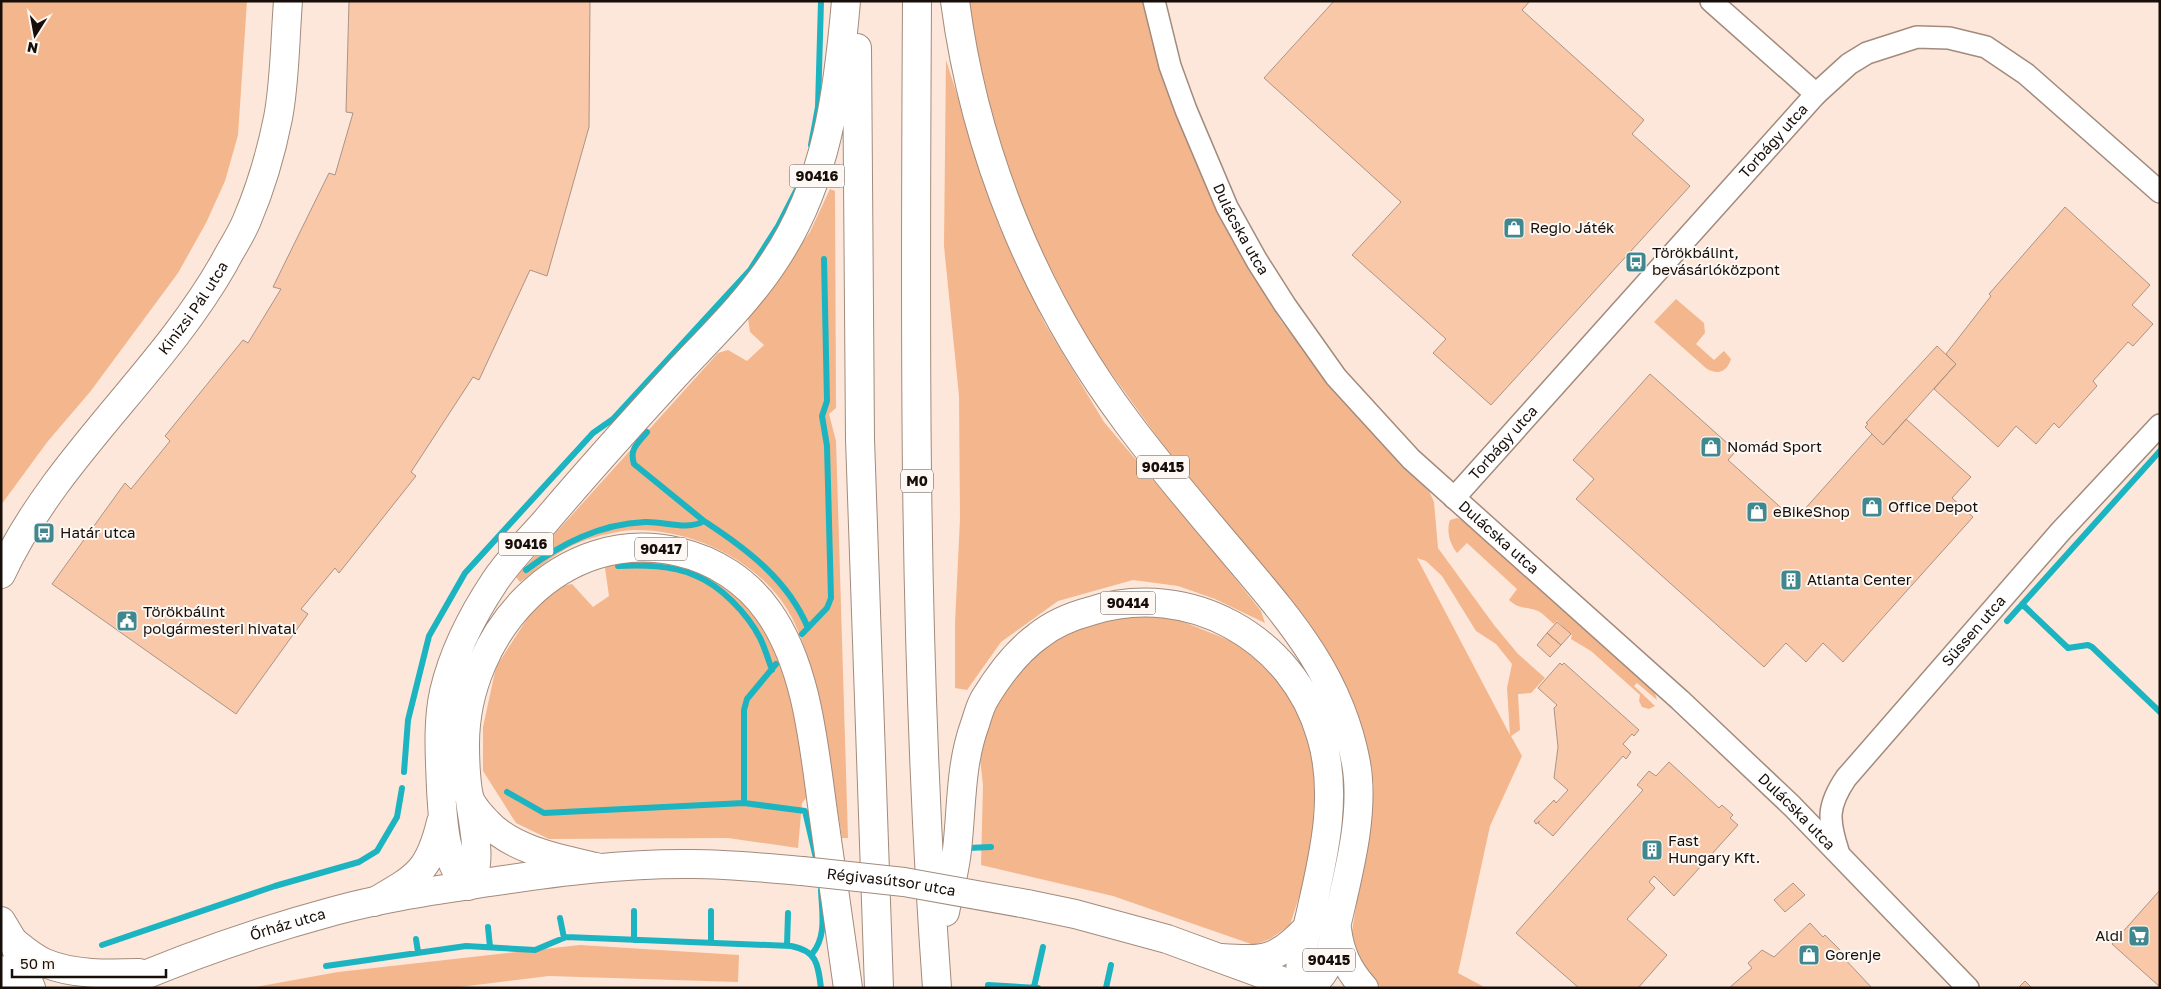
<svg xmlns="http://www.w3.org/2000/svg" width="2161" height="989" viewBox="0 0 2161 989" font-family="'Golos Text',sans-serif">
<style>
.green{fill:#f4b68c;fill-rule:evenodd}
.lines{fill:none;stroke-linecap:round;stroke-linejoin:round}
.stream{stroke:#1bb4c0;stroke-width:6}
.building{fill:#f8c8a8;stroke:#ac9485}
.street-casing{stroke:#a28b7c;stroke-width:24}
.secondary-casing{stroke:#a28b7c;stroke-width:30}
.highway-casing{stroke:#a28b7c;stroke-width:30}
.street{stroke:#fff;stroke-width:21}
.secondary{stroke:#fff;stroke-width:28}
.highway{stroke:#fff;stroke-width:28}
.secondary-bridge-casing{stroke:#a28b7c;stroke-width:30;stroke-linecap:butt}
.secondary-bridge{stroke:#fff;stroke-width:28}
.labels{text-anchor:middle;stroke-width:4;stroke-linejoin:round;paint-order:stroke}
.shield{fill:#fdf8f4;stroke:#5c5450;stroke-width:1}
.shield-label{font-size:14px;font-weight:bold;fill:#170e09}
.street-label{font-size:15px;fill:#170e09;stroke:#fdf8f4}
.poi-label{font-size:15px;fill:#170e09;stroke:#fdf8f4;text-anchor:start}
</style>
<rect width="100%" height="100%" fill="#fce7da"/>
<path class="green" d="M 1,1 L 247,1 L 238,135 L 225,181 L 206,223 L 178,273 L 90,392 L 48,441 L 1,505 Z
M 965,1 L 1145,1 L 1169,89 L 1191,152 L 1232,238 L 1256,280 L 1281,321 L 1340,398 L 1408,472 L 1429,491 L 1434,502 L 1438,548 L 1494,625 L 1518,654 L 1545,678 L 1531,693 L 1518,694 L 1520,730 L 1511,736 L 1522,756 L 1490,826 L 1458,973 L 1486,988 L 1381,988 L 1360,961 L 1351,937 L 1363,865 L 1370,796 L 1264,571 L 1161,442 L 1087,340 L 1023,214 L 981,105 ZM 1417,558 L 1426,561 L 1442,576 L 1476,631 L 1496,644 L 1512,664 L 1507,688 L 1510,735 Z
M 946,60 L 999,226 L 1045,324 L 1104,422 L 1214,552 L 1261,611 L 1265,623 L 1215,599 L 1178,586 L 1133,580 L 1058,601 L 1001,642 L 967,690 L 955,688 L 955,623 L 960,519 L 959,396 L 944,246 Z
M 830,189 L 835,191 L 836,408 L 829,414 L 836,441 L 848,838 L 842,838 C 836,798 829,758 821,718 C 815,686 809,654 795,624 C 768,565 698,530 636,530 C 622,530 596,536 583,541 C 560,549 540,567 520,582 L 516,577 L 718,353 L 728,350 L 747,361 L 764,345 L 750,332 L 748,318 L 810,232 Z
M 1676,299 L 1704,323 L 1705,333 L 1696,344 L 1714,360 L 1724,351 L 1731,359 C 1727,372 1718,375 1707,369 L 1654,322 Z
M 1457,518 L 1462,520 L 1655,693 L 1657,700 L 1637,683 L 1634,686 L 1655,706 L 1649,709 L 1642,707 L 1639,701 L 1640,695 L 1591,651 L 1571,639 L 1572,635 L 1557,621 L 1554,624 C 1549,620 1544,614 1538,611 C 1526,606 1520,610 1509,600 L 1517,589 L 1467,543 L 1457,553 C 1450,544 1446,532 1450,520 Z
M 660,560 C 674,564 691,566 704,572 C 789,615 794,714 807,797 L 802,803 L 798,848 L 728,838 L 549,839 L 516,823 L 483,771 L 483,727 L 496,667 L 534,608 L 561,586 L 572,584 L 593,607 L 609,596 L 605,568 L 608,565 Z
M 1123,613 L 1169,616 L 1231,641 L 1259,658 L 1289,695 L 1311,738 L 1315,788 L 1311,859 L 1290,925 L 1270,939 L 1254,945 L 1113,896 L 981,865 L 983,785 L 980,758 L 991,711 L 1015,672 L 1042,648 L 1082,624 Z
M 580,945 L 739,955 L 738,982 L 549,976 L 452,988 L 250,988 L 338,972 Z"/>
<g class="lines">
<path class="stream" d="M 811,145 L 818,107 L 821,1
M 647,432 C 638,443 629,449 634,464 L 704,521
M 618,566 C 642,565 671,565 694,575 C 720,585 747,613 760,638 C 765,648 768,659 772,670
M 526,570 C 561,544 599,524 645,522 C 664,521 687,531 704,521 C 747,549 788,580 808,628
M 2022,604 L 2068,648 L 2088,645 L 2092,647 L 2160,712
M 2007,621 L 2160,451
M 802,634 L 827,608 L 831,598 L 827,446 L 822,416 L 827,401 L 824,259
M 404,772 L 408,720 L 429,636 L 465,573 L 593,433 L 613,419 L 750,270 L 778,226 L 799,185
M 507,792 L 544,813 L 744,803 L 805,811 L 816,858
M 744,803 L 744,710 L 747,699 L 776,664
M 968,848 L 991,847
M 634,911 L 634,940
M 560,918 L 564,938
M 488,927 L 490,947
M 416,939 L 418,952
M 711,943 L 711,911
M 102,945 L 275,886 L 359,862 L 377,851 L 397,817 L 402,788
M 787,946 L 788,913
M 812,954 C 827,936 822,913 821,890
M 326,966 L 466,946 L 535,950 L 566,937 L 791,946 C 817,951 818,964 821,988
M 1034,987 L 1043,947
M 988,988 L 988,985 L 1038,988
M 1106,988 L 1111,965"/>
</g>
<path class="building" d="M 349,1 L 590,1 L 589,127 L 547,276 L 530,270 L 479,380 L 473,377 L 411,472 L 416,476 L 339,573 L 335,568 L 301,609 L 308,614 L 236,714 L 52,584 L 125,483 L 131,489 L 170,441 L 165,436 L 243,340 L 248,343 L 281,289 L 273,287 L 329,173 L 335,175 L 353,113 L 346,112 Z
M 1334,1 L 1530,1 L 1522,10 L 1644,120 L 1632,134 L 1690,186 L 1491,405 L 1433,353 L 1446,339 L 1352,255 L 1401,202 L 1264,78 Z
M 2065,207 L 2150,285 L 2132,305 L 2153,324 L 2133,346 L 2128,342 L 2093,381 L 2097,386 L 2059,428 L 2054,423 L 2036,444 L 2016,426 L 1998,447 L 1934,389 L 1956,364 L 1946,354 L 1991,296 L 1989,294 Z
M 1937,346 L 1956,364 L 1883,445 L 1865,427 L 1868,424 L 1866,423 Z
M 1650,374 L 1736,451 L 1728,460 L 1788,514 L 1796,505 L 1803,511 L 1872,434 L 1883,445 L 1906,419 L 1971,477 L 1952,498 L 1973,517 L 1843,662 L 1823,643 L 1806,662 L 1786,643 L 1764,667 L 1576,499 L 1594,479 L 1573,460 Z
M 1557,622 L 1571,634 L 1561,645 L 1547,633 Z
M 1547,633 L 1561,645 L 1550,657 L 1537,645 Z
M 1560,663 L 1562,665 L 1564,663 L 1639,730 L 1634,736 L 1632,734 L 1623,744 L 1631,752 L 1626,759 L 1623,756 L 1553,836 L 1538,823 L 1540,821 L 1536,824 L 1534,821 L 1554,800 L 1556,803 L 1568,790 L 1554,778 L 1558,747 L 1554,708 L 1557,705 L 1538,688 Z
M 1669,762 L 1719,808 L 1722,805 L 1733,815 L 1730,818 L 1738,825 L 1674,896 L 1654,876 L 1649,882 L 1655,888 L 1627,919 L 1667,955 L 1638,988 L 1579,988 L 1516,933 L 1643,790 L 1637,785 L 1649,771 L 1656,776 Z
M 1793,883 L 1805,895 L 1785,912 L 1774,900 Z
M 2160,890 L 2160,987 L 2112,944 Z
M 1810,923 L 1823,937 L 1825,935 L 1844,954 L 1842,956 L 1872,988 L 1729,988 L 1752,968 L 1748,963 L 1762,950 L 1774,957 Z
M 2025,981 L 2032,988 L 2018,988 Z"/>
<g class="lines">
<g class="street-casing">
<g id="street">
<path id="s1" d="M 1154,1 L 1170,66 L 1186,110 L 1227,207 L 1257,261 L 1285,305 L 1336,377 L 1411,459 L 1680,700 L 1792,806 L 1968,988"/>
<path d="M 1711,1 L 1816,94"/>
<path id="s2" d="M 1454,498 L 1816,94 L 1849,64 L 1867,53 L 1917,37 L 1949,38 L 1986,47 L 2026,74 L 2160,192"/>
<path id="s3" d="M 1838,851 C 1828,820 1827,806 1846,778 L 2061,531 L 2160,425"/>
</g>
</g>
<g class="secondary-casing">
<g id="secondary">
<path id="s4" d="M 1,574 C 55,458 161,374 224,263 C 231,249 241,235 247,220 C 261,187 271,153 278,118 C 285,82 285,39 288,1"/>
<path d="M 1027,904 L 1075,914 L 1167,939 L 1301,988"/>
<path d="M 1,921 L 13,941 L 31,988"/>
<path d="M 13,941 C 23,949 33,958 45,963 C 73,975 109,974 139,973"/>
<path d="M 1,970 L 12,988"/>
<path id="s5" d="M 114,988 C 185,957 260,931 334,911 C 385,897 438,890 490,882 C 557,872 625,863 693,864 C 729,864 766,868 802,871"/>
</g>
</g>
<g class="highway-casing">
<path id="highway" d="M 917,1 C 915,330 913,660 937,988
M 955,1 C 975,154 1035,299 1127,422 C 1161,468 1199,512 1236,556 C 1291,621 1340,677 1356,763 C 1367,824 1340,900 1329,960 C 1324,975 1317,982 1303,988
M 857,48 L 860,439 L 879,988
M 470,800 C 473,825 484,866 468,886 C 444,863 443,821 441,789 C 440,757 437,724 444,692 C 453,653 473,614 495,581 C 509,560 528,541 545,522 C 589,470 635,419 681,369 C 714,334 749,300 775,260 C 827,182 838,93 846,1
M 596,867 C 561,859 512,850 487,822 C 482,817 475,809 471,802 C 466,792 465,758 465,746 C 464,634 562,524 679,552 C 714,560 747,581 768,611 C 809,668 814,751 824,819 C 832,875 840,931 848,988
M 374,902 C 417,877 429,872 441,822
M 945,912 C 949,892 955,870 957,850 C 962,806 960,765 975,724 C 978,715 980,706 985,698 C 999,675 1016,652 1038,636 C 1053,624 1072,616 1091,611 C 1189,580 1293,638 1321,736 C 1338,792 1325,851 1312,907 C 1307,932 1296,962 1302,988
M 1337,929 C 1340,953 1348,970 1364,988
M 1221,958 C 1266,961 1277,960 1308,927"/>
</g>
<use href="#street" class="street"/>
<use href="#secondary" class="secondary"/>
<use href="#highway" class="highway"/>
<g class="secondary-bridge-casing">
<g id="secondary-bridge">
<path id="s6" d="M 802,871 L 904,882 L 1027,904"/>
</g>
</g>
<use href="#secondary-bridge" class="secondary-bridge"/>
</g>
<defs>
<g id="shop-square" transform="scale(1.125)"><rect x="-9" y="-9" width="18" height="18" rx="4" fill="#40878e" stroke="#fdf8f4"/><path d="M-5-2.5h2.3a2.7 3.5 0 0 1 5.4 0H5L5.5 6h-11ZM-1.5-2.5h3a1.5 2.3 0 0 0-3 0Z" fill="#fff"/></g>
<g id="bus-square" transform="scale(1.125)"><rect x="-9" y="-9" width="18" height="18" rx="4" fill="#40878e" stroke="#fdf8f4"/><path d="M-5-6H5V4H4V6H2V4H-2V6H-4V4H-5ZM-3.5-4V0h7V-4ZM-3.5 1.2v1.5H-2V1.2ZM2 1.2v1.5H3.5V1.2Z" fill="#fff"/></g>
<g id="building-square" transform="scale(1.125)"><rect x="-9" y="-9" width="18" height="18" rx="4" fill="#40878e" stroke="#fdf8f4"/><path d="M-4-6H4V6H1V3H-1V6H-4ZM-2.5-4.3h1.7v1.8h-1.7ZM.8-4.3h1.7v1.8H.8ZM-2.5-1h1.7V.8h-1.7ZM.8-1h1.7V.8H.8Z" fill="#fff"/></g>
<g id="civic-square" transform="scale(1.125)"><rect x="-9" y="-9" width="18" height="18" rx="4" fill="#40878e" stroke="#fdf8f4"/><path d="M-.6-6.5H3V-4.5H.6V-3L4-1V1h2V6H-6V1h2V-1L-.6-3ZM-1.2 2.5V6h2.4V2.5Z" fill="#fff"/></g>
<g id="supermarket-square" transform="scale(1.125)"><rect x="-9" y="-9" width="18" height="18" rx="4" fill="#40878e" stroke="#fdf8f4"/><path d="M-6-5.5h2.5l.6 2H6L4.5 2H-2.5L-4.4-4H-6ZM-1.5 3.2a1.3 1.3 0 1 0 .1 0ZM3 3.2a1.3 1.3 0 1 0 .1 0Z" fill="#fff"/></g>
</defs>
<g fill-rule="evenodd">
<use href="#shop-square" x="1514" y="228"/>
<use href="#bus-square" x="1636" y="262"/>
<use href="#shop-square" x="1711" y="447"/>
<use href="#shop-square" x="1872" y="507"/>
<use href="#shop-square" x="1757" y="512"/>
<use href="#bus-square" x="44" y="533"/>
<use href="#building-square" x="1791" y="580"/>
<use href="#civic-square" x="127" y="621"/>
<use href="#building-square" x="1652" y="850"/>
<use href="#supermarket-square" x="2139" y="936"/>
<use href="#shop-square" x="1809" y="955"/>
</g>
<g class="labels">
<g class="shield">
<rect x="789.5" y="164.5" width="55" height="23" rx="4"/>
<rect x="1137" y="455.5" width="52" height="23" rx="4"/>
<rect x="901" y="469.5" width="32" height="23" rx="4"/>
<rect x="498.5" y="532.5" width="55" height="23" rx="4"/>
<rect x="635" y="537.5" width="52" height="23" rx="4"/>
<rect x="1100.5" y="591.5" width="55" height="23" rx="4"/>
<rect x="1303" y="948.5" width="52" height="23" rx="4"/>
</g>
<g class="shield-label">
<text x="817" y="181">90416</text>
<text x="1163" y="472">90415</text>
<text x="917" y="486">M0</text>
<text x="526" y="549">90416</text>
<text x="661" y="554">90417</text>
<text x="1128" y="608">90414</text>
<text x="1329" y="965">90415</text>
</g>
<g class="street-label">
<text dy="5" stroke="none"><textPath href="#s2" startOffset="479">Torbágy utca</textPath></text>
<text dy="5" stroke="none"><textPath href="#s1" startOffset="245">Dulácska utca</textPath></text>
<text dy="5" stroke="none"><textPath href="#s4" startOffset="329">Kinizsi Pál utca</textPath></text>
<text dy="5" stroke="none"><textPath href="#s2" startOffset="74">Torbágy utca</textPath></text>
<text dy="5" stroke="none"><textPath href="#s1" startOffset="650">Dulácska utca</textPath></text>
<text dy="5" stroke="none"><textPath href="#s3" startOffset="272">Süssen utca</textPath></text>
<text dy="5" stroke="none"><textPath href="#s1" startOffset="1055">Dulácska utca</textPath></text>
<text dy="5" stroke="none"><textPath href="#s6" startOffset="90">Régivasútsor utca</textPath></text>
<text dy="5" stroke="none"><textPath href="#s5" startOffset="185">Őrház utca</textPath></text>
</g>
<g class="poi-label">
<text x="1530" y="233">Regio Játék</text>
<text x="1652" y="258">Törökbálint,<tspan x="1652" dy="17">bevásárlóközpont</tspan></text>
<text x="1727" y="452">Nomád Sport</text>
<text x="1888" y="512">Office Depot</text>
<text x="1773" y="517">eBikeShop</text>
<text x="60" y="538">Határ utca</text>
<text x="1807" y="585">Atlanta Center</text>
<text x="143" y="617">Törökbálint<tspan x="143" dy="17">polgármesteri hivatal</tspan></text>
<text x="1668" y="846">Fast<tspan x="1668" dy="17">Hungary Kft.</tspan></text>
<text x="2123" y="941" text-anchor="end">Aldi</text>
<text x="1825" y="960">Gorenje</text>
</g>
</g>
<rect width="2161" height="989" fill="none" stroke="#170e09" stroke-width="5"/>
<g transform="translate(35 35) rotate(191)" stroke="#fdf8f4" stroke-width="4" paint-order="stroke">
<path d="M0-4L9 19L0 12L-9 19Z" fill="#170e09"/>
<text y="-8" font-size="14" font-weight="bold" text-anchor="middle" fill="#170e09">N</text>
</g>
<path d="M12 969v8h154v-8" fill="none" stroke="#170e09" stroke-width="2.5"/>
<text x="20" y="969" font-size="15" fill="#170e09" stroke="#fdf8f4" stroke-width="4" paint-order="stroke">50 m</text>
</svg>
